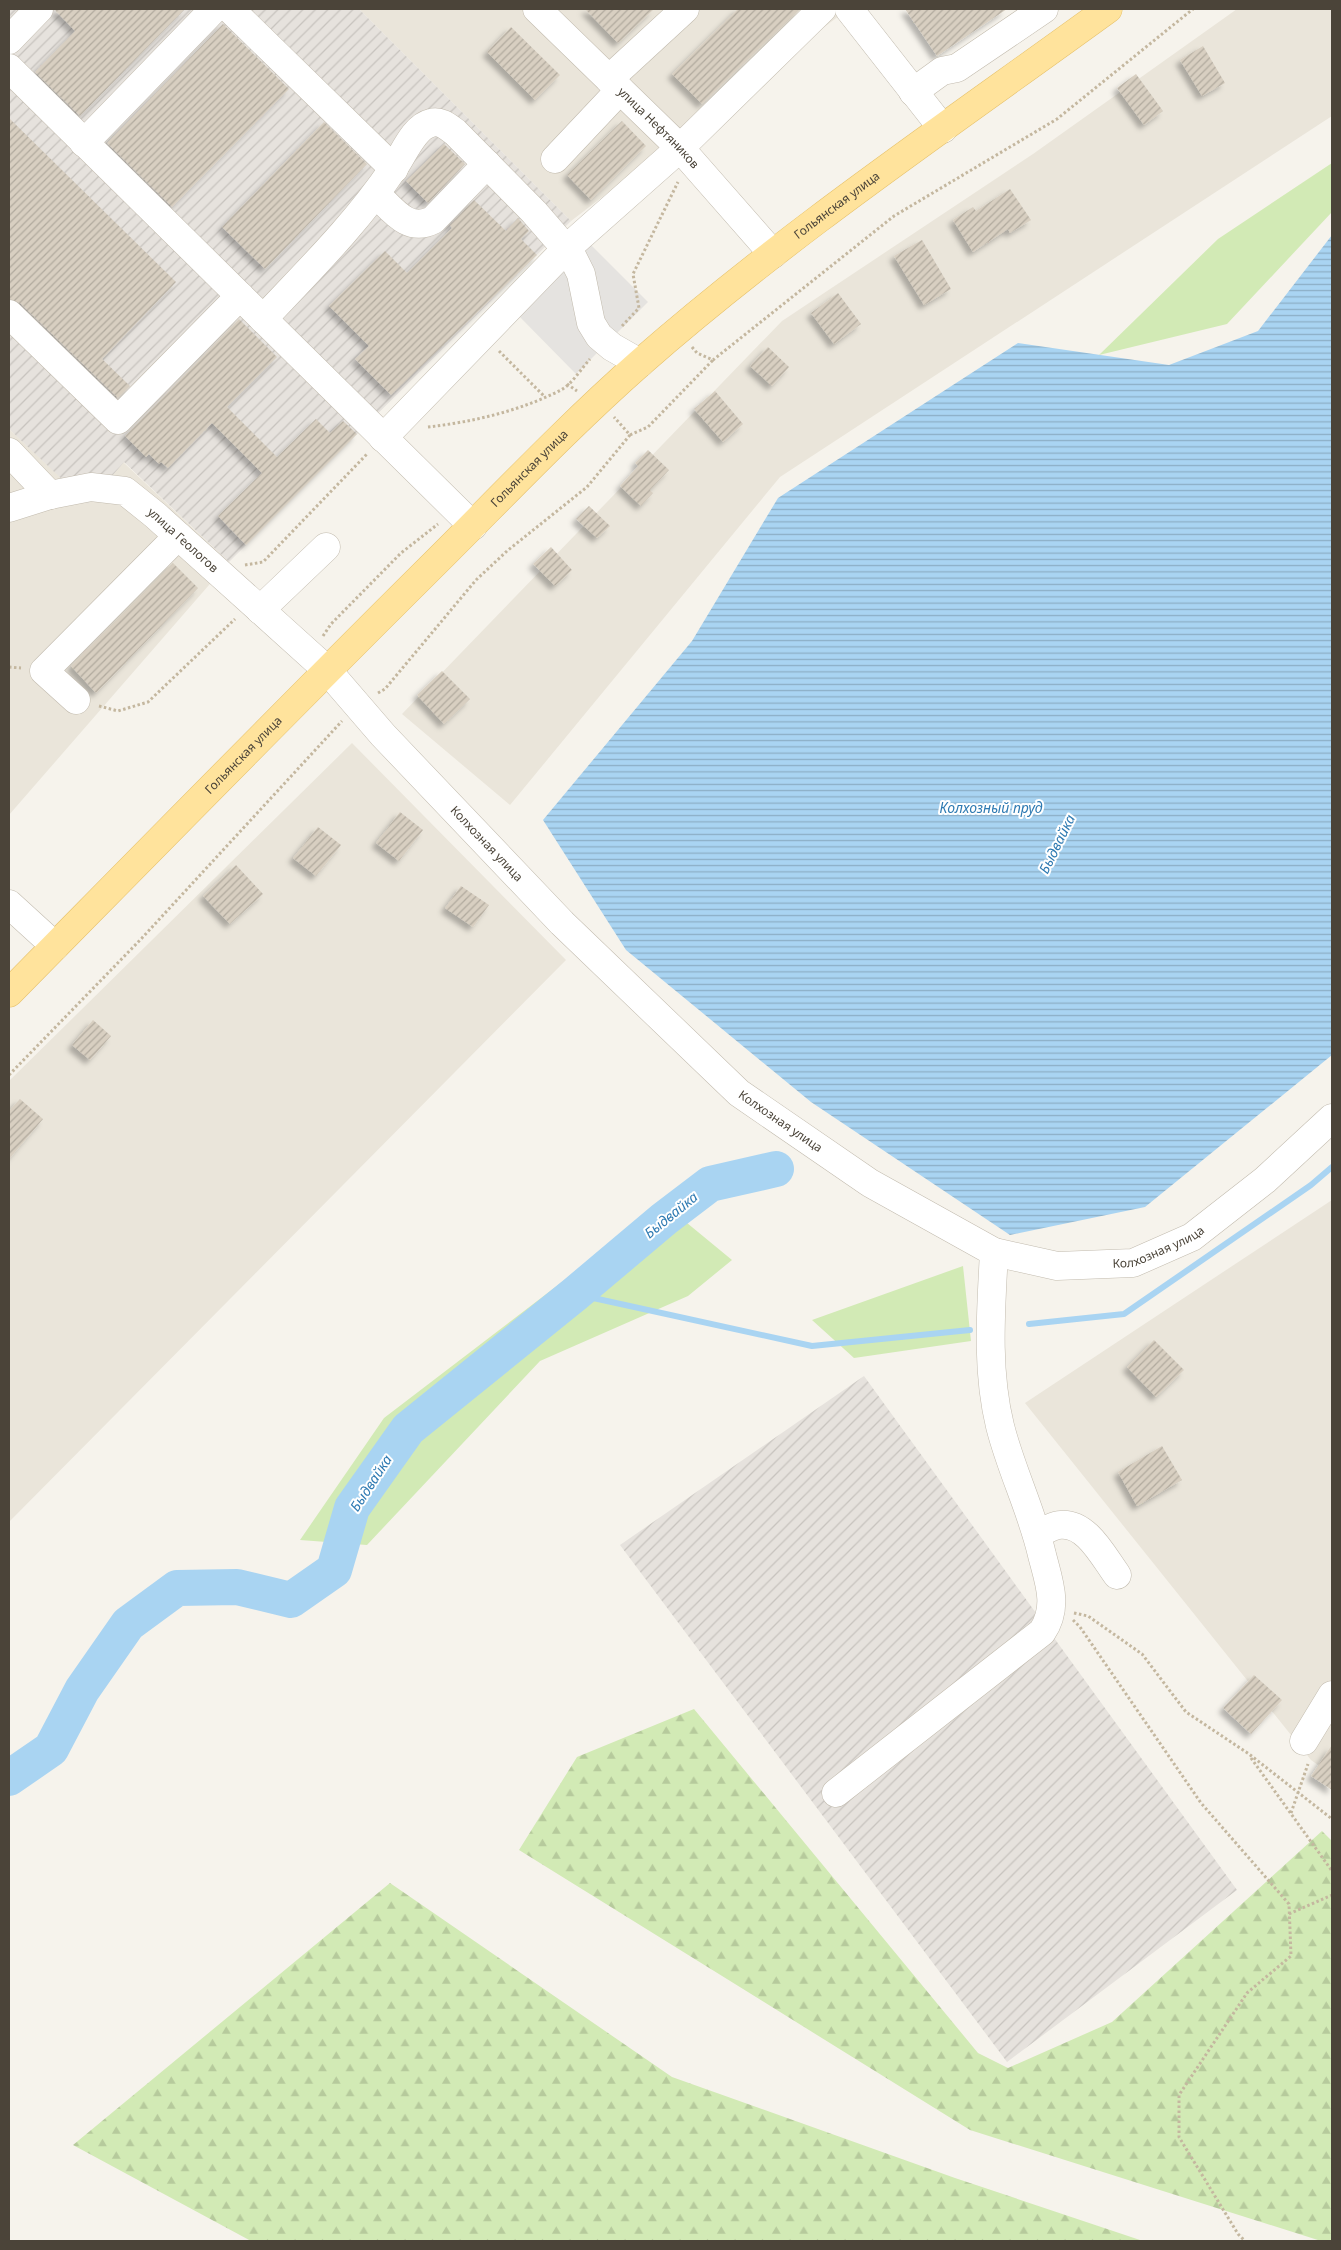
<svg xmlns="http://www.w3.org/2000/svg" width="1341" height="2250" viewBox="0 0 1341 2250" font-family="'Noto Sans',sans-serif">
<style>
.residential{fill:#eae5da}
.industrial{fill:url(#industrial-furrows)}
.grass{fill:#d2eab5}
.forest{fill:url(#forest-firs)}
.parking{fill:#e5e3e0}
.water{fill:url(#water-rules)}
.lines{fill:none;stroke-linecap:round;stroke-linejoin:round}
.stream{stroke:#a9d4f2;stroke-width:6}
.river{stroke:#a9d4f2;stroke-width:36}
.building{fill:url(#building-hatch);filter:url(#shadow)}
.minor-casing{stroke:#c2bbae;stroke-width:29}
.major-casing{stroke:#e6c16a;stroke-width:29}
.path{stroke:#c4b79f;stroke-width:3;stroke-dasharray:2.5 2.5;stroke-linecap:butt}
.minor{stroke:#fff;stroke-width:28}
.major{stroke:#ffe39c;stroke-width:28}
.labels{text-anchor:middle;stroke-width:4;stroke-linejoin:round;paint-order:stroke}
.street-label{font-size:12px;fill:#4b4439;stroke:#fff}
.water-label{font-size:14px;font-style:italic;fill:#2e7ab2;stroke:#fff}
</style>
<defs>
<pattern id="industrial-furrows" width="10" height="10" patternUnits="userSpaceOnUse" patternTransform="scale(1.25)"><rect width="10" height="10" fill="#e6e2dd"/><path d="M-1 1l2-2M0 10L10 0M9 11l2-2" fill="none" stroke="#c7c3be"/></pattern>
<pattern id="forest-firs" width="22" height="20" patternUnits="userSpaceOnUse" patternTransform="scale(1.25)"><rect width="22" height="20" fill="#d2eab5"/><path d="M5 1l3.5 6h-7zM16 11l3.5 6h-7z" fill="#b6ca9c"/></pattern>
<pattern id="water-rules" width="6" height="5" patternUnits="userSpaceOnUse" patternTransform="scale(1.25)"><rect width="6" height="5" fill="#a9d4f2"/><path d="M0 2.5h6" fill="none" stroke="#8caec5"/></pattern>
<pattern id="building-hatch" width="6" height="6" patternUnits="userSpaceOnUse" patternTransform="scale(1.25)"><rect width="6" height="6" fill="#d8cfc1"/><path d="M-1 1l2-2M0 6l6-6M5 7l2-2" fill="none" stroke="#b1aa9e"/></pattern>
<filter id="shadow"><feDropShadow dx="-4.5" dy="4.5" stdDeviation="2.5" flood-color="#0004"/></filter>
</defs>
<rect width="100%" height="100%" fill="#f6f3ec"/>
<path class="residential" d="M 359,9 L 848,9 L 571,221 Z
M 1237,9 L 1332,9 L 1332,116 L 780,477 L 510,805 L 402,714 L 782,321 L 1033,154 Z
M 9,429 L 88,503 L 123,462 L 229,562 L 9,815 Z
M 352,743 L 566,960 L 9,1522 L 9,1081 Z
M 1332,1200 L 1332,1775 L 1311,1760 L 1025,1403 Z"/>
<path class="industrial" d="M 9,9 L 359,9 L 571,221 L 229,562 L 124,462 L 88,504 L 9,429 Z
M 864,1376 L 1237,1890 L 1007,2062 L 620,1545 Z"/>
<path class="grass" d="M 1332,163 L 1332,212 L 1227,324 L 1099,355 L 1218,239 Z
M 664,1204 L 732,1260 L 688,1296 L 540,1361 L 367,1545 L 300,1540 L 384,1418 Z
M 963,1266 L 971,1341 L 854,1358 L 812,1320 Z"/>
<path class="forest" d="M 694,1709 L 978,2053 L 1008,2068 L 1112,2022 L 1322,1831 L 1332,1841 L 1332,2241 L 1321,2241 L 970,2130 L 519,1850 L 577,1757 Z
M 390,1883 L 672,2077 L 955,2178 L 1143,2241 L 251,2241 L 73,2145 Z"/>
<path class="parking" d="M 589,243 L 648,302 L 576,374 L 517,314 Z"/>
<path class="water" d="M 1332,235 L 1332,1055 L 1145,1207 L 1010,1235 L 811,1102 L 626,950 L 543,820 L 692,641 L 778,498 L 1018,343 L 1169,365 L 1258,331 Z"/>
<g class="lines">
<path class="stream" d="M 575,1294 L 812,1346 L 970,1330
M 1029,1324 L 1124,1314 L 1311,1185 L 1332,1167"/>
<path class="river" d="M 9,1778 L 51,1749 L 82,1690 L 128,1624 L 177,1588 L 237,1587 L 291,1600 L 334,1570 L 352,1508 L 408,1429 L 575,1294 L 664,1219 L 710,1184 L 776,1169"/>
</g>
<path class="building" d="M 54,9 L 185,9 L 80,116 L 35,72 L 75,31 Z
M 585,9 L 654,9 L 618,43 Z
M 738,9 L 800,9 L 702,104 L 672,74 Z
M 905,9 L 1007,9 L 937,56 Z
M 223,24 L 289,89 L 172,207 L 107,143 Z
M 511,27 L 560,75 L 535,100 L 487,52 Z
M 1203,46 L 1225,83 L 1202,96 L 1180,60 Z
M 1136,74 L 1163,111 L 1144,125 L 1117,88 Z
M 9,118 L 176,282 L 102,359 L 130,386 L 118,398 L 20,303 L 9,299 Z
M 622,121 L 646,146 L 591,200 L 567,175 Z
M 324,122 L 367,164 L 265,269 L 222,227 Z
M 444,144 L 465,164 L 428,203 L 406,181 Z
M 1010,189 L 1031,220 L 1010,233 L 1008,229 L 973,252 L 953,220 L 973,207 L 976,211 Z
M 474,200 L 506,231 L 518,218 L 529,231 L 521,239 L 537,255 L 391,395 L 355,359 L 369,346 L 329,306 L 385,251 L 407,273 L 452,228 L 450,225 Z
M 922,240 L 951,289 L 924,305 L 894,256 Z
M 838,293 L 861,324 L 834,344 L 811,313 Z
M 239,319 L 277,357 L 227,407 L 277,457 L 316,419 L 330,433 L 343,421 L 357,434 L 246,545 L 218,516 L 262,473 L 212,423 L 168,468 L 161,462 L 159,464 L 149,454 L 146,457 L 125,436 Z
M 768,347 L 789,367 L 772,386 L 750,366 Z
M 715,391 L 743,424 L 723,442 L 694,409 Z
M 648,450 L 669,470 L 650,490 L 653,493 L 641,506 L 620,486 L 638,466 L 635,463 Z
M 589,506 L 610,526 L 597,538 L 576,519 Z
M 551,547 L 572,570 L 555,586 L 533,564 Z
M 173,563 L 198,588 L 96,693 L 71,666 Z
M 442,671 L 470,699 L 444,724 L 417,695 Z
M 400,812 L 423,830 L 399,861 L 376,843 Z
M 318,827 L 341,845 L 316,876 L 293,858 Z
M 236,865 L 263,894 L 230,924 L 203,896 Z
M 461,886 L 489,905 L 473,927 L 445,908 Z
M 93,1020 L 111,1036 L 90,1060 L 72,1045 Z
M 20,1099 L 43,1119 L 9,1159 L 9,1111 Z
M 1154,1340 L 1184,1370 L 1156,1397 L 1127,1367 Z
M 1162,1446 L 1182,1480 L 1137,1506 L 1118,1472 Z
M 1254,1675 L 1282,1700 L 1251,1734 L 1223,1708 Z
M 1332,1745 L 1332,1790 L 1311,1776 Z"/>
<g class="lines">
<g class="minor-casing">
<g id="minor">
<path d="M 230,9 L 394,169"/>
<path id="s1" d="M 537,9 L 680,148 L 773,254"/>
<path d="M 849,9 L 943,129"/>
<path d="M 9,40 L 39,9"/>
<path d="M 9,68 L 473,526"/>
<path d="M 609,79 L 685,9"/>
<path d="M 913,92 L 942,71 L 957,68 L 1044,9"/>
<path d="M 84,143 L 214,9"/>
<path d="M 555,159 L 620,90"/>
<path d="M 376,194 C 393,210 408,233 433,220 L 487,164"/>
<path d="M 9,314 L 118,420 L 240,296"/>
<path d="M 263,319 C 308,271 356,224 393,169 C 403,156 413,127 431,123 C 440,120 448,127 455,132 L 534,212 L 572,256 L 581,274 L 591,323 L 599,336 L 612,347 L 640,363"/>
<path d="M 383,438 L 566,249 L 680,148 L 822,9"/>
<path d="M 9,452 L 50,495"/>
<path id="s2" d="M 9,508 L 50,495 L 91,487 L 125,491 L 155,515 L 327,670 L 383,735 L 562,923 L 739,1093 L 870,1183 L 994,1252 L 1057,1266 L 1133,1263 L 1192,1237 L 1265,1180 L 1332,1118"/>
<path d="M 260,610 L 326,547"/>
<path d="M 76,700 L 44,671 L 178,536"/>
<path d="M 9,904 L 55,946"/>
<path d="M 1037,1534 C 1044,1531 1052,1526 1059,1525 C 1086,1521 1103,1556 1117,1575"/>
<path d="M 1304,1741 L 1332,1695"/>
<path d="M 836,1793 L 1042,1632 C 1059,1607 1049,1582 1042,1555 C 1032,1511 1011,1470 1000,1426 C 986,1369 991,1310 994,1252"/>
</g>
</g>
<g class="major-casing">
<g id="major">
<path id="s3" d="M 9,993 C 146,854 283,714 422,576 C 494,505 564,430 640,363 C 787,234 950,124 1108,9"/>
</g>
</g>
<path class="path" d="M 622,326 L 639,308 L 633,274 L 678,182
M 692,347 L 697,353 L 713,360 L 894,216 L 1057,119 L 1193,9
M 499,351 L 544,396
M 567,384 L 577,391
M 428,427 C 472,422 520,411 561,390 C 572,384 581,369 590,359
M 630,435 L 648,427 L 713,360
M 245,565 L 263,562 L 367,454
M 323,636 L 331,624 L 401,553 L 438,524
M 9,667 L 21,668
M 378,693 L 385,689 L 476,580 L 507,551 L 587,487 L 630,435 L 614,417
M 99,706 L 118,711 L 148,702 L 235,619
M 9,1075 L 142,938 L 342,721
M 1074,1613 L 1088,1616 L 1142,1654 L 1186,1712 L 1249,1754 L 1332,1819
M 1073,1620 L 1080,1627 L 1201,1803 L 1289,1904 L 1291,1956 L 1247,1993 L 1179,2095 L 1179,2137 L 1238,2234 L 1245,2241
M 1251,1758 L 1332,1871
M 1291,1813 L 1308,1764
M 1289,1914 L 1332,1895"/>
<use href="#minor" class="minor"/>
<use href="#major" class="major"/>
</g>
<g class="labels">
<g class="street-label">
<text dy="4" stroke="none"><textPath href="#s1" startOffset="170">улица Нефтяников</textPath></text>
<text dy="4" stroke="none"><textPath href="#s3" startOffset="1144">Гольянская улица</textPath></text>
<text dy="4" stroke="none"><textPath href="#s3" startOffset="739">Гольянская улица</textPath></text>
<text dy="4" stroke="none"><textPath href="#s2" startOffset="195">улица Геологов</textPath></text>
<text dy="4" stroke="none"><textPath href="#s3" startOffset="334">Гольянская улица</textPath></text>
<text dy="4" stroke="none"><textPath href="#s2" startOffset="625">Колхозная улица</textPath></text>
<text dy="4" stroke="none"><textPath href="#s2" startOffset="1030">Колхозная улица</textPath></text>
<text dy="4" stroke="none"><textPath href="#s2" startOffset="1450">Колхозная улица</textPath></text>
</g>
<g class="water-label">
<text x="991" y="813">Колхозный пруд</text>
<text transform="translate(1057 844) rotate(-64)" y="5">Быдвайка</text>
<text transform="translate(671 1215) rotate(-39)" y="5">Быдвайка</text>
<text transform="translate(371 1483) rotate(-57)" y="5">Быдвайка</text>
</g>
</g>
<rect width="1341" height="2250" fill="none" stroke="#4b4439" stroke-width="20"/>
</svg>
